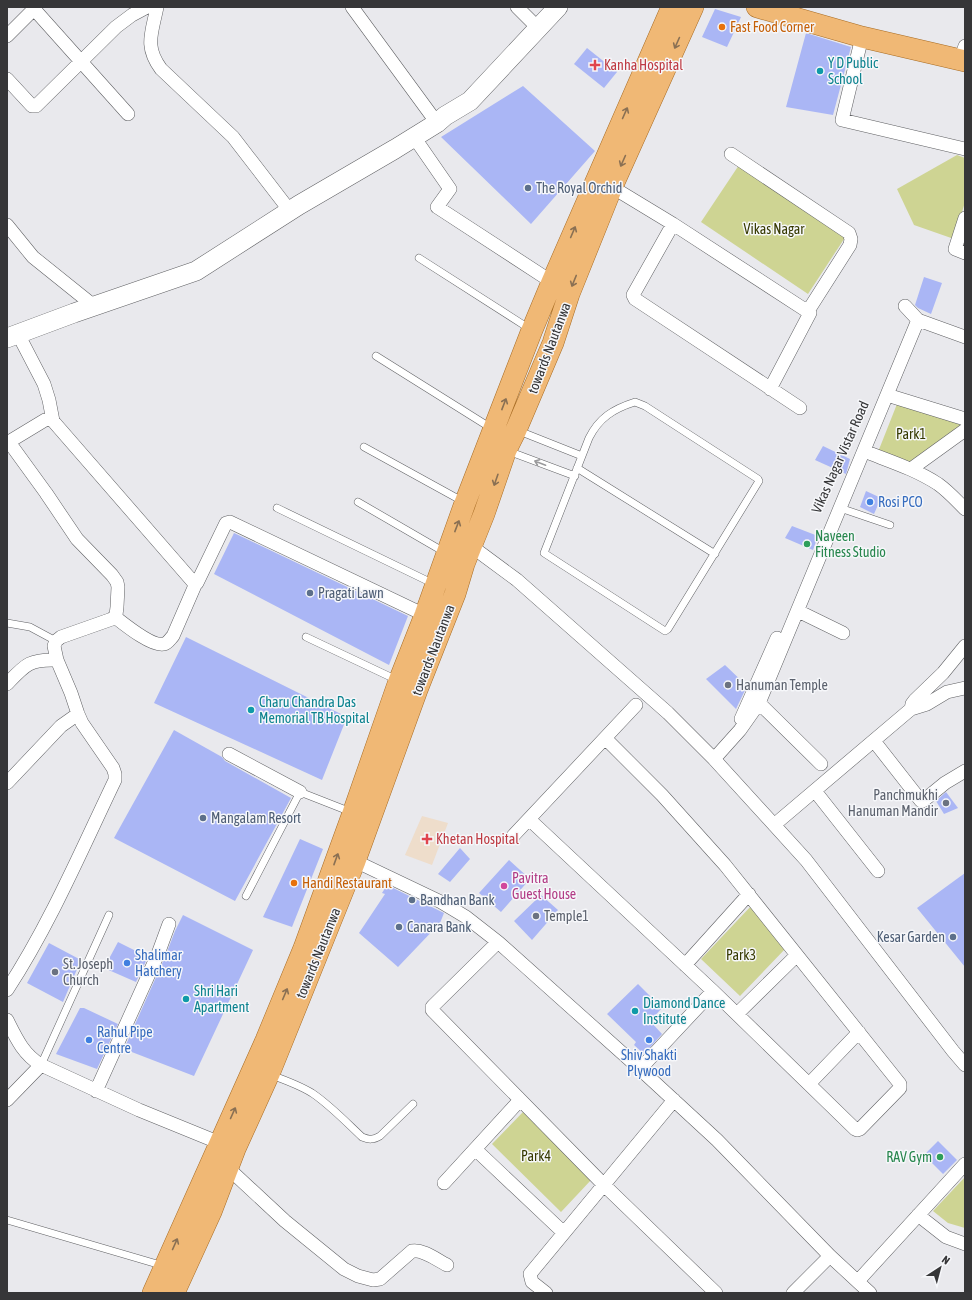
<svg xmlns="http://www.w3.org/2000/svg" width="972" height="1300" viewBox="0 0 972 1300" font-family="'Asap Condensed',sans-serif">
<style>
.medical{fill:#eeddcb}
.green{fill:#ced493}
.building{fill:#aab6f5}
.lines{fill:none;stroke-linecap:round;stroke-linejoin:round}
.lane-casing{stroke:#606164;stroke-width:8}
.street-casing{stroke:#606164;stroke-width:14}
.secondary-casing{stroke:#606164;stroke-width:20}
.primary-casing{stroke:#a86c24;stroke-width:22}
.lane{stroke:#fff;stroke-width:7}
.street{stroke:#fff;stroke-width:13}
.secondary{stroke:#fff;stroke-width:19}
.primary{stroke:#f0b875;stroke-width:21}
.oneway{stroke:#8a7053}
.oneway2{stroke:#9a9a9c}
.food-dot{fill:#e8710a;stroke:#f6f7fa;stroke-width:1.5}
.health-dot{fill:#e0444e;stroke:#f6f7fa;stroke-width:1.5}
.culture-dot{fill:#0f9aa8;stroke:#f6f7fa;stroke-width:1.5}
.service-dot{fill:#5c6f8a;stroke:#f6f7fa;stroke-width:1.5}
.shop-dot{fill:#3f7fe0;stroke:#f6f7fa;stroke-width:1.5}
.leisure-dot{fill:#2e9e5b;stroke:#f6f7fa;stroke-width:1.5}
.worship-dot{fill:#6b7280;stroke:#f6f7fa;stroke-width:1.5}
.hotel-dot{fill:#d1479c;stroke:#f6f7fa;stroke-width:1.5}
.labels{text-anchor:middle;stroke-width:3;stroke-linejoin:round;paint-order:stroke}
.food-label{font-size:14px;fill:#c56008;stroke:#f6f7fa;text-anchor:start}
.culture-label{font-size:14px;fill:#0d838f;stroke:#f6f7fa;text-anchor:start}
.health-label{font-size:14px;fill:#be3a42;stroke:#f6f7fa;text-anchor:start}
.service-label{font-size:14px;fill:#4e5e75;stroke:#f6f7fa;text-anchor:start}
.park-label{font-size:14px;fill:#363900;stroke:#f6f7fa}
.street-label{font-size:14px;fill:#363638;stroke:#f6f7fa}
.shop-label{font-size:14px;fill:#366cbe;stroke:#f6f7fa;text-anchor:start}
.leisure-label{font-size:14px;fill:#27864d;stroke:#f6f7fa;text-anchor:start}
.worship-label{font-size:14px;fill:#5b616d;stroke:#f6f7fa;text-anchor:start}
.hotel-label{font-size:14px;fill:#b23c85;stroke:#f6f7fa;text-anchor:start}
</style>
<rect width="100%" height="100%" fill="#e9e9ed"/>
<path class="medical" d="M 422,816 L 448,823 L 432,865 L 405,855 Z"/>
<path class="green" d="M 957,155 L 965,158 L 965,202 L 954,239 L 914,225 L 897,189 Z
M 739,165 L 846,236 L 808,294 L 701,222 Z
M 897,404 L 965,423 L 911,465 L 878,452 Z
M 752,905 L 786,948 L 740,996 L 701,959 Z
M 523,1112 L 592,1179 L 561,1212 L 492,1144 Z
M 965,1177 L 965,1228 L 948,1223 L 933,1211 Z"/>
<path class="building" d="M 715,9 L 741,17 L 727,47 L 702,37 Z
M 806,33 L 851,47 L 833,115 L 786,107 Z
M 587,48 L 617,72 L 604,88 L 574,64 Z
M 523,86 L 595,151 L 531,224 L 441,137 Z
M 924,277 L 942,283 L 931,314 L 918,308 L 915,305 Z
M 823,446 L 850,459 L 846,474 L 815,460 Z
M 866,491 L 881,498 L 874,514 L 860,507 Z
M 792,526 L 818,536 L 813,550 L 785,538 Z
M 234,533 L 408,616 L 389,665 L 214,574 Z
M 186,637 L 347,717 L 322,780 L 154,703 Z
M 725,665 L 747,686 L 736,709 L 706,679 Z
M 174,730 L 222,757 L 225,761 L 291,798 L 235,901 L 114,838 Z
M 946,792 L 958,808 L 944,814 L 936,801 Z
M 300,839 L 323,849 L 292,927 L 263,917 Z
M 460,848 L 470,859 L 450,882 L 438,874 Z
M 509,860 L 530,879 L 501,912 L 479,893 Z
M 965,873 L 965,967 L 917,908 Z
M 387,885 L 444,913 L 440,923 L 398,967 L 359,933 L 385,894 L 382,893 Z
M 541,895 L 558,910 L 532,940 L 514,921 Z
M 183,915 L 253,950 L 194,1076 L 124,1049 L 165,957 L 175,931 Z
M 118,942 L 148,957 L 136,982 L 104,968 Z
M 49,943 L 81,960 L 63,1002 L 27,983 Z
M 638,984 L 662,1008 L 650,1021 L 662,1034 L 644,1054 L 634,1045 L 636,1042 L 607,1014 Z
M 80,1008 L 84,1008 L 118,1024 L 97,1069 L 56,1054 Z
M 938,1141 L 957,1160 L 943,1174 L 924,1155 Z"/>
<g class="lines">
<g class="lane-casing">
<path id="lane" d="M 419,258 L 530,329
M 376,356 L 491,428
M 635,402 L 645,406 L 758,479 L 759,481 L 668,629 L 665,631 L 544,553 L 589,438 C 599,418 613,409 635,402 Z
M 519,431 L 582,456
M 364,447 L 464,502
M 508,451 L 575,476
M 577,468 L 715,554
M 358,502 L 446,553
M 277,508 L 434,584
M 840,508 L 890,525
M 7,623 L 30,627 L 56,641
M 306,637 L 397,680
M 246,896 L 300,792 L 351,812
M 41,1065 L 109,915
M 271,1075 C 285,1080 299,1085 312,1093 C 330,1105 346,1122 362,1137 C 369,1140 373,1140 380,1136 L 413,1104
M 7,1220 L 164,1266"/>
</g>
<g class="street-casing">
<path id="street" d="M 157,7 C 152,33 144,46 161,69 L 233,137 L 290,211
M 352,7 L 437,123
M 517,7 L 538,28
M 34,9 L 128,114
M 7,36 L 36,7
M 862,37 L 842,120 L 965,149
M 960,60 L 965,46
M 7,79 L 32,106 L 36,106 L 116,27 L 132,15 L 147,7
M 414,137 L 450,189 L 437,207 L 552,282
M 731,154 L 849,233 L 851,239 L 850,245 L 808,311
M 612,187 L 673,224 L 810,313 L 770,389
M 965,218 L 955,249 L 965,253
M 673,224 L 633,295 L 635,299 L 800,408
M 7,225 L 33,257 L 94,306
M 905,306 L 918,320 L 965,337
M 18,334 L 44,384 L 49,400 L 53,421
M 887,395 L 965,419
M 7,443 L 45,420 L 49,419 L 53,421 L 194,583 L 197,583 L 226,523 L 230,522 L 425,615
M 864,451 C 889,461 915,469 938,484 C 948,491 956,500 965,509
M 911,469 L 965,430
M 471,546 L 517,580 L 668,713 L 714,759 L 806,860 L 953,1051 L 965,1065
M 798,611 L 843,633
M 115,617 C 124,624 152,647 164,644 C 168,643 170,639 173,636 L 196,583
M 7,684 C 25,665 29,659 57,660
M 759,703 L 821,764
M 911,709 L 912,704 L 915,700 L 943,673 L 965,646
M 741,719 L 777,638
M 874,741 L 921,801 L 923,801 L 945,783 L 965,771
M 229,754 L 300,792
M 714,759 L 740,730 L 759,703 L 918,320
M 7,783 L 61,726 L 78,714
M 815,791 L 878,871
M 530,820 L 713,991 L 855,1129 L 857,1130 L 860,1129 L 900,1088 L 900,1084 L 725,865 L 662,795 L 605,738
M 774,825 L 911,709 L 927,704 L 947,692 L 965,688
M 513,836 L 636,705
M 355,861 L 441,902 L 466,917 L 498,942 L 640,1069 L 717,1140 L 830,1256 L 870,1293
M 498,942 L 434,1005 L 432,1007 L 432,1010 L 604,1185 L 716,1293
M 685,965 L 749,894
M 7,990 C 50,924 81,851 115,780 L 115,774 L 113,768 L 82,723 L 78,714 L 71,693 L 57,660 L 54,646 L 56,641 L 61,637 L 112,619 L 116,615 L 117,607 L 118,587 L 117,582 L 112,575 L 77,539 L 46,493 L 9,442
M 737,1014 L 797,955
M 7,1020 C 16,1038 23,1054 41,1065 L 139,1110 L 220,1143
M 640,1069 L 713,991
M 809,1084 L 859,1032
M 96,1091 L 158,954 L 169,924
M 7,1100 L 41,1065
M 475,1149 L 564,1233
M 228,1168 L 285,1221 L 344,1269 L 358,1276 L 373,1280 L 380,1279 L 412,1251 C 423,1249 437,1260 447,1265
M 444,1183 L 520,1100
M 918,1215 L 946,1237 L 965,1244
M 858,1281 L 965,1164
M 546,1293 L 532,1282 L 530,1274 L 674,1100
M 793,1293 L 830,1256"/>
</g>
<g class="secondary-casing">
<path id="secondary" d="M 7,338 L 74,313 L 196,271 L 299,205 L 395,149 L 437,123 L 445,116 L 470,101 L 558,7"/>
</g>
<g class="primary-casing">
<path id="primary" d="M 757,7 L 862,37 L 965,61
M 153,1293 L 266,1040 L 304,948 L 353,813 L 399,681 L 425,615 L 465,503 L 532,330 L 552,282 L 672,7
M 174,1293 L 211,1212 L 235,1149 L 269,1074 L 355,861 L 417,690 L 455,594 L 464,564 L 484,514 L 506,450 L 516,430 L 553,343 L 569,294 L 612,187 L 693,7"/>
</g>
<use href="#lane" class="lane"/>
<use href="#street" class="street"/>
<use href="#secondary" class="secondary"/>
<use href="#primary" class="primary"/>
</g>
<defs><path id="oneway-shaft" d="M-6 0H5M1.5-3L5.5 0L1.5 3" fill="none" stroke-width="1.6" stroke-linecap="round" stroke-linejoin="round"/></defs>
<g class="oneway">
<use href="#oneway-shaft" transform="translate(677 43) rotate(114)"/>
<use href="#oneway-shaft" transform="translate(625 113) rotate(-66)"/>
<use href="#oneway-shaft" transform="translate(623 161) rotate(114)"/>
<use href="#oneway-shaft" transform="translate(573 232) rotate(-67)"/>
<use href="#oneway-shaft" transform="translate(574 281) rotate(112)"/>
<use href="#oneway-shaft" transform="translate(504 404) rotate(-69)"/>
<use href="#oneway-shaft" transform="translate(496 480) rotate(109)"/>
<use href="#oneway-shaft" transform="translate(457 526) rotate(-69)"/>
<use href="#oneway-shaft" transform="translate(336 859) rotate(-70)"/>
<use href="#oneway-shaft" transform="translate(285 994) rotate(-67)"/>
<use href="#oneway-shaft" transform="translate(233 1113) rotate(-66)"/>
<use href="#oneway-shaft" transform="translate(175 1244) rotate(-66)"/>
</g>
<use class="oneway2" href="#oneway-shaft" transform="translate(540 463) rotate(-159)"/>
<g class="food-dot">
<circle cx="722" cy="27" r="4"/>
<circle cx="294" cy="883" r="4"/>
</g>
<g class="health-dot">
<path d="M593 59h4v4h4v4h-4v4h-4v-4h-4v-4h4z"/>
<path d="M425 833h4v4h4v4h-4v4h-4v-4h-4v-4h4z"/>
</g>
<g class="culture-dot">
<circle cx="820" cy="71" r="4"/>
<circle cx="251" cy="710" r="4"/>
<circle cx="186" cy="999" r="4"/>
<circle cx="635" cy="1011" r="4"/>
</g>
<g class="service-dot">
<circle cx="528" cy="188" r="4"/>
<circle cx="310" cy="593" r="4"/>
<circle cx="203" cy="818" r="4"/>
<circle cx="412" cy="900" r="4"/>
<circle cx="399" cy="927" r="4"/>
<circle cx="953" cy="937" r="4"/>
</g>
<g class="shop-dot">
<circle cx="870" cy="502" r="4"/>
<circle cx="127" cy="963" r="4"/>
<circle cx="89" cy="1040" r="4"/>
<circle cx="649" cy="1040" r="4"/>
</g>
<g class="leisure-dot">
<circle cx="807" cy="544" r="4"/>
<circle cx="940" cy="1157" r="4"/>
</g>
<g class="worship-dot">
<circle cx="728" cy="685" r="4"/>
<circle cx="946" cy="803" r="4"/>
<circle cx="536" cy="916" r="4"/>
<circle cx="55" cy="972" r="4"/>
</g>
<circle class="hotel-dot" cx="504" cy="886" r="4"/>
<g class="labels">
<g class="food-label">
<text x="730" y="32">Fast Food Corner</text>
<text x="302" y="888">Handi Restaurant</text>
</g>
<g class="culture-label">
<text x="828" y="68">Y D Public<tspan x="828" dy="16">School</tspan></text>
<text x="259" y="707">Charu Chandra Das<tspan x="259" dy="16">Memorial TB Hospital</tspan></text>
<text x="194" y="996">Shri Hari<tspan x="194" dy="16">Apartment</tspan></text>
<text x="643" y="1008">Diamond Dance<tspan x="643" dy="16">Institute</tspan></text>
</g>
<g class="health-label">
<text x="604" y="70">Kanha Hospital</text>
<text x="436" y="844">Khetan Hospital</text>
</g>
<g class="service-label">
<text x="536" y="193">The Royal Orchid</text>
<text x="318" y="598">Pragati Lawn</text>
<text x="211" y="823">Mangalam Resort</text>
<text x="420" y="905">Bandhan Bank</text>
<text x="407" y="932">Canara Bank</text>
<text x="945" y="942" text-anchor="end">Kesar Garden</text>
</g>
<g class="park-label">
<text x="774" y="234">Vikas Nagar</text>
<text x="911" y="439">Park1</text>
<text x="741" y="960">Park3</text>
<text x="536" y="1161">Park4</text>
</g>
<g class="street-label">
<text transform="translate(549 348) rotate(-69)" y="5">towards Nautanwa</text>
<text transform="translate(840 457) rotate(-66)" y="5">Vikas Nagar Vistar Road</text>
<text transform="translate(433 650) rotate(-69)" y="5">towards Nautanwa</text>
<text transform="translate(318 953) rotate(-68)" y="5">towards Nautanwa</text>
</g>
<g class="shop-label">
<text x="878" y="507">Rosi PCO</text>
<text x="135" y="960">Shalimar<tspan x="135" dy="16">Hatchery</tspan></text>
<text x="97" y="1037">Rahul Pipe<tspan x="97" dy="16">Centre</tspan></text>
<text x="649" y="1060" text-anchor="middle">Shiv Shakti<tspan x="649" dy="16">Plywood</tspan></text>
</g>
<g class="leisure-label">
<text x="815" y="541">Naveen<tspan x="815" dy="16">Fitness Studio</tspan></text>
<text x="932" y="1162" text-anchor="end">RAV Gym</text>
</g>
<g class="worship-label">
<text x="736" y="690">Hanuman Temple</text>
<text x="938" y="800" text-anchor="end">Panchmukhi<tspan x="938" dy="16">Hanuman Mandir</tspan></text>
<text x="544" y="921">Temple1</text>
<text x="63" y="969">St. Joseph<tspan x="63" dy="16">Church</tspan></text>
</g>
<g class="hotel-label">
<text x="512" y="883">Pavitra<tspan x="512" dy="16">Guest House</tspan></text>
</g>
</g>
<rect width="972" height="1300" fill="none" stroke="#363638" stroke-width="16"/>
<g transform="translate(940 1268) rotate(36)" stroke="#f6f7fa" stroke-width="3" paint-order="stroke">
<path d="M0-3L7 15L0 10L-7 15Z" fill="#363638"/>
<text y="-6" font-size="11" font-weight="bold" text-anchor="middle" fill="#363638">N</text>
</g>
</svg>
